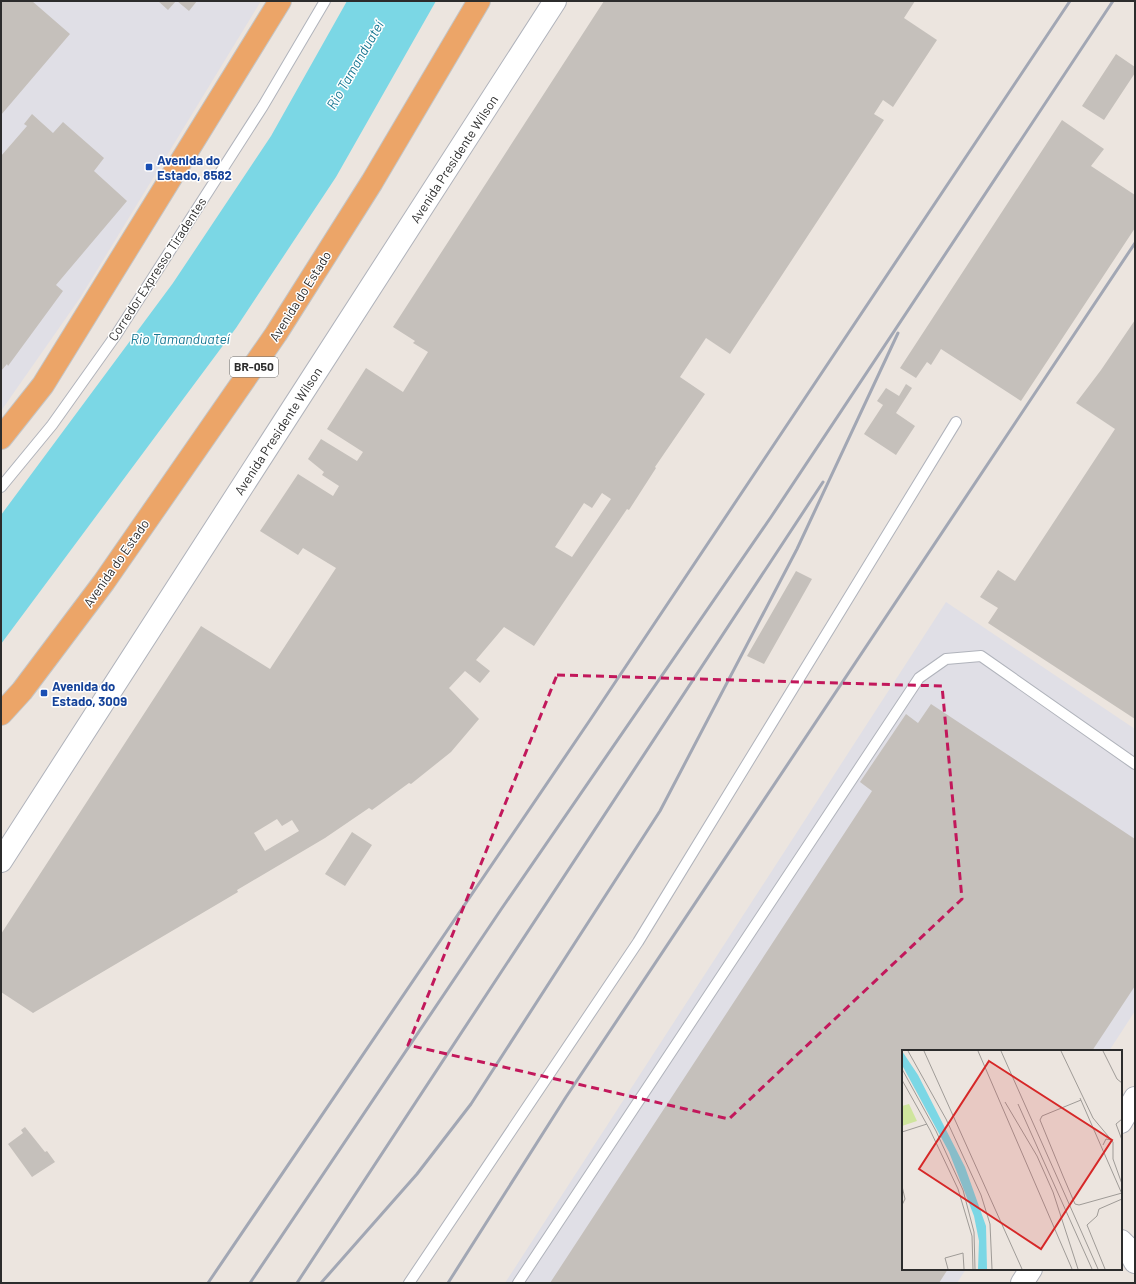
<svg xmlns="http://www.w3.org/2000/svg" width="1136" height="1284" viewBox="0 0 1136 1284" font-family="Barlow,sans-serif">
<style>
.industrial{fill:#e0dfe6}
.water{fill:#7bd7e5}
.building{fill:#c5c0bb;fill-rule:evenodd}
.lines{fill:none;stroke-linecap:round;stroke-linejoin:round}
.service-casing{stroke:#b0b3bb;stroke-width:12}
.tertiary-casing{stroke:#b0b3bb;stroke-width:24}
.secondary-casing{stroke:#b0b3bb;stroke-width:24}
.trunk-casing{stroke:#c4c4c4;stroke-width:24}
.service{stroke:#fff;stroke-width:10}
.tertiary{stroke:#fff;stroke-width:22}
.secondary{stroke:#fff;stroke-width:22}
.trunk{stroke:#eca568;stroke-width:22}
.rail{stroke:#a2a7b4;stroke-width:3}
.marked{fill:none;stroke:#c2185b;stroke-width:3;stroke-dasharray:8 5;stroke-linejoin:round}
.transit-dot{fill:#1a4fb4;stroke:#fff;stroke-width:1.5}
.labels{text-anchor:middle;stroke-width:3;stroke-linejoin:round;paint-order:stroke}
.shield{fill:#fff;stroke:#6b6b6b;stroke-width:1}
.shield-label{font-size:12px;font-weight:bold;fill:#2c2c2c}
.street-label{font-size:13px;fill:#2c2c2c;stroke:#fff}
.transit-label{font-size:13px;font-weight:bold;fill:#164399;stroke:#fff;text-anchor:start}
.water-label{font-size:14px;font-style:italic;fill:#187893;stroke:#fff}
.inset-road{fill:none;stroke:#9f9b97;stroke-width:1}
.view{fill:#d62828;fill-opacity:0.15;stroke:#d62828;stroke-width:2}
.inset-edge{fill:none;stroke:#2c2c2c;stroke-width:2}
</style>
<rect width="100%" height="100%" fill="#ece5df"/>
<path class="industrial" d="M 1,1 L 261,1 L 80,298 L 1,411 Z
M 946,602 L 1135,729 L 1135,1011 L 1109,1051 L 903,1051 L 903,1269 L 966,1269 L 957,1283 L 505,1283 Z"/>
<path class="water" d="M 347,1 L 436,1 L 336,177 L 236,328 L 1,644 L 1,515 L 173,283 L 271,136 Z"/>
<path class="building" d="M 1,1 L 32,1 L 70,34 L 1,115 Z
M 158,1 L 176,1 L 168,10 Z
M 177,1 L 197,1 L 189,11 Z
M 604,1 L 915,1 L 904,18 L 937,40 L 893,107 L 883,100 L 874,114 L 884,120 L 730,354 L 706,338 L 680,377 L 705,394 L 655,467 L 656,468 L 629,510 L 627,509 L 534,646 L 504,627 L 476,660 L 490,671 L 480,683 L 465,671 L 449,688 L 479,719 L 451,752 L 411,784 L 409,783 L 372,810 L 369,808 L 325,838 L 237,890 L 238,892 L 33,1013 L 1,992 L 1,934 L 201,626 L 270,669 L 336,568 L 303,548 L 298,555 L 260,531 L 298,474 L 333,496 L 339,486 L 322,475 L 324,472 L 308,459 L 321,439 L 357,461 L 363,452 L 327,429 L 366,368 L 403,392 L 428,352 L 413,343 L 415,341 L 393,327 ZM 602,493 L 611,499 L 572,557 L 555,547 L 584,503 L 592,508 ZM 277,819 L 282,826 L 292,820 L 299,831 L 265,851 L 254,833 Z
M 1116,54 L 1135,67 L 1135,73 L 1104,120 L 1082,106 Z
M 32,114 L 53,133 L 63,122 L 104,158 L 94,171 L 127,201 L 56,285 L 63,291 L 8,366 L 7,364 L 1,371 L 1,156 L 27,126 L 24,124 Z
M 1062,120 L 1104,149 L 1091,166 L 1135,195 L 1135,228 L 1021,401 L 941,349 L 931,365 L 927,362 L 916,378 L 900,368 Z
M 1135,320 L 1135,719 L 988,623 L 998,608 L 980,597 L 998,570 L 1015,581 L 1115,429 L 1076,403 L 1101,370 Z
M 906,384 L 912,388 L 896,413 L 915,426 L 896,455 L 864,434 L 883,405 L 877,401 L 886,388 L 899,396 Z
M 796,571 L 812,579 L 764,664 L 747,656 Z
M 931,704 L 1135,839 L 1135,986 L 1092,1051 L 903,1051 L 903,1269 L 948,1269 L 939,1283 L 550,1283 L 872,791 L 860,782 L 906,714 L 918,723 Z
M 352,832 L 372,845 L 345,886 L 325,874 Z
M 25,1127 L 45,1152 L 47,1151 L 55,1162 L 32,1177 L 8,1144 L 23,1133 L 21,1130 Z"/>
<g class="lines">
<g class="service-casing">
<path id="service" d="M 1,487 L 52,425 L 116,335 L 263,106 L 325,1
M 409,1283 L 638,942 L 956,422
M 518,1283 L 919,678 L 946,659 L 981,656 L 1135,764"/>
</g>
<g class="tertiary-casing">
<path id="tertiary" d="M 1121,1122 L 1135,1098
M 1121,1241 L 1127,1247 L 1135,1262
M 1022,1283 L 1031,1269"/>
</g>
<g class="secondary-casing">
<path id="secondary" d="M 1,861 L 555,1"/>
</g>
<g class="trunk-casing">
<path id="trunk" d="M 1,438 L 43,385 L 280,1
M 1,714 L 22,691 L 104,582 L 276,334 L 372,182 L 479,1"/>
</g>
<use href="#service" class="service"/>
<use href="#tertiary" class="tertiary"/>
<use href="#secondary" class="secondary"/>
<use href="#trunk" class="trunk"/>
<path class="rail" d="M 208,1283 L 590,720 L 1070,1
M 250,1283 L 502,908 L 771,517 L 1113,1
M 297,1283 L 823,482
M 321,1283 L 417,1174 L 471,1104 L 660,811 L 797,549 L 898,333
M 448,1283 L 566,1097 L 1135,243"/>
</g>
<path class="marked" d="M 557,675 L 942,686 L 962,899 L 729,1119 L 408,1045 Z"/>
<g class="transit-dot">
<rect x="145" y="163" width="8" height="8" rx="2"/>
<rect x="40" y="689" width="8" height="8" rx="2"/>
</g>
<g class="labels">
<rect class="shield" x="230" y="357" width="48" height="20" rx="3"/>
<g class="shield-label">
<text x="254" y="371">BR-050</text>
</g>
<g class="street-label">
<text transform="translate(454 159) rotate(-57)" y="5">Avenida Presidente Wilson</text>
<text transform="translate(157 269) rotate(-57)" y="5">Corredor Expresso Tiradentes</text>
<text transform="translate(300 296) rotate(-58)" y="5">Avenida do Estado</text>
<text transform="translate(278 431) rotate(-57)" y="5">Avenida Presidente Wilson</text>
<text transform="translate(116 563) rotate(-55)" y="5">Avenida do Estado</text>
</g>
<g class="transit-label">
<text x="157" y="165">Avenida do<tspan x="157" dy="15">Estado, 8582</tspan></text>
<text x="52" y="691">Avenida do<tspan x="52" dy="15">Estado, 3009</tspan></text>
</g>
<g class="water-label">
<text transform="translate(355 65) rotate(-60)" y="5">Rio Tamanduateí</text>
<text x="180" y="344">Rio Tamanduateí</text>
</g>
</g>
<g transform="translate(902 1050)">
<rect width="220" height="220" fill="#ece5df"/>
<path d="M 7,54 L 15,71 L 0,76 L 0,56 Z" fill="#cfe59d"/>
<path d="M 0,1 L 16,25 L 63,117 L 84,176 L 85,219 L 76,219 L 77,191 L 72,166 L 47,102 L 0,15 Z" fill="#7bd7e5"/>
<path class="inset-road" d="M 6,1 L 44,69 L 79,145 L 88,174 L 90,219M 22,1 L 120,219M 76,1 L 170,219M 99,1 L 196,219M 159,1 L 191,68 L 211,92 L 211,109 L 220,134M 201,1 L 215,29 L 220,33M 0,19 L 34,81 L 61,140 L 72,182 L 73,219M 0,30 L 28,80 L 56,139 L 70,186 L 71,219M 178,48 L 220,144M 179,50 L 140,66 L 138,70 L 161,126 L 173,154 L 177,155 L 220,143M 103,52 L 135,106 L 151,142 L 176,219M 116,54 L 190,219M 220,69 L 214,74 L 220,90M 0,82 L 25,74M 201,95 L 204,89 L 210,90M 0,136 L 3,149 L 0,155M 46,219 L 43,208 L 61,203 L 62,219M 203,219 L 185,175 L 195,166 L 197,159 L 220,149"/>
<path class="view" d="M 87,11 L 210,90 L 139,199 L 17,119 Z"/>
<rect width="220" height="220" class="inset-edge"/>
</g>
<rect width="1136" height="1284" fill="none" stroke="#2c2c2c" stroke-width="4"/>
</svg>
